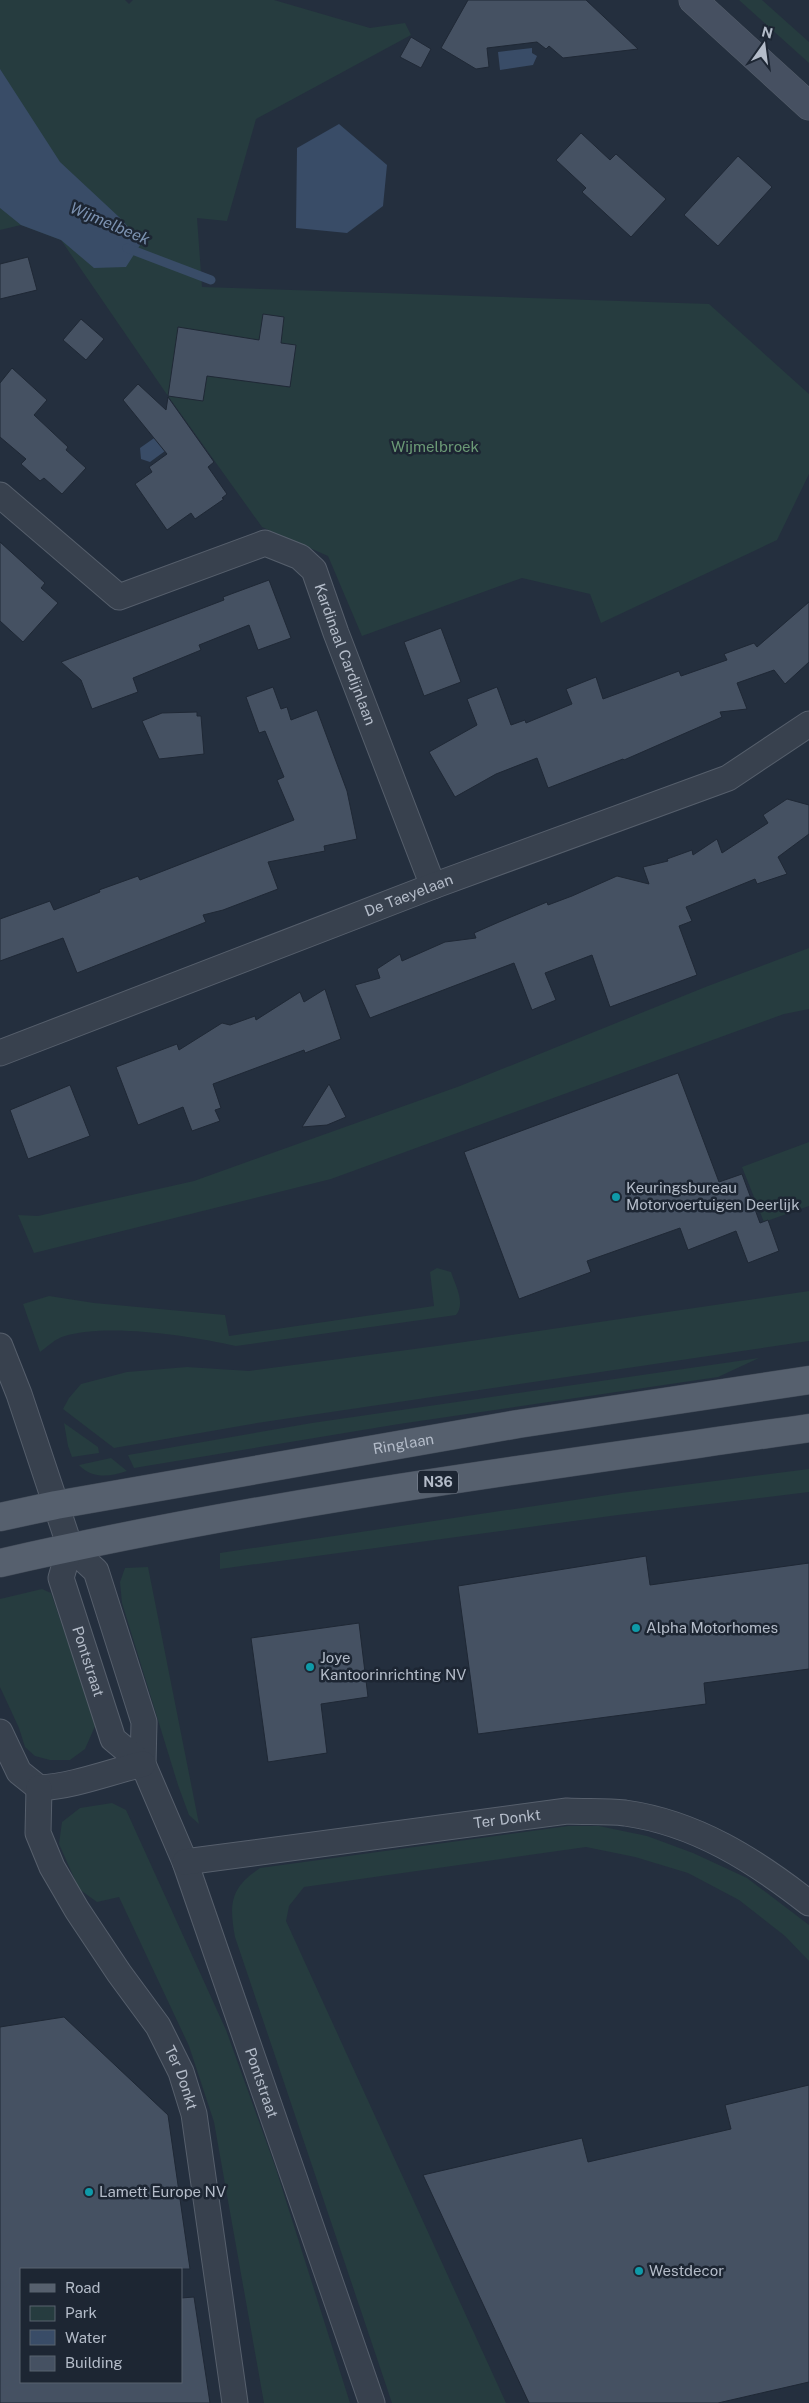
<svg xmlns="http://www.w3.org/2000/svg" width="809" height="2403" viewBox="0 0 809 2403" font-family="'Public Sans',sans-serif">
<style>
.green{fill:#263c3f}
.water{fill:#394c67}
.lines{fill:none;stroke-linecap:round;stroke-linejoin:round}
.stream{stroke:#394c67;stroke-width:9}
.building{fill:#455162;stroke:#1f2835}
.street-casing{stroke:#565f6c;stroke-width:27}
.secondary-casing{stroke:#565f6c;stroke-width:29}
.primary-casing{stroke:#414a57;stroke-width:29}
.street{stroke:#38414e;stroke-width:25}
.secondary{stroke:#465061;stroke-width:28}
.primary{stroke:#56606e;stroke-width:28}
.culture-dot{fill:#0f9aa8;stroke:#1d2633;stroke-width:2}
.labels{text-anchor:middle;stroke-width:5;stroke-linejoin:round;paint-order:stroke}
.shield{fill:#1d2633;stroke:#878f9c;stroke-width:1}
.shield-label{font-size:14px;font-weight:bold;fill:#b4bcc9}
.park-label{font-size:15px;fill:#6b9a76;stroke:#1d2633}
.street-label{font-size:15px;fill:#b4bcc9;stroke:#1d2633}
.poi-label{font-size:15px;fill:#b4bcc9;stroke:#1d2633;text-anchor:start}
.water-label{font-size:16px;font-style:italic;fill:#7c92b1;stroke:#1d2633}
</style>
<rect width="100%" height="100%" fill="#242f3e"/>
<path class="green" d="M 0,0 L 125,0 L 129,4 L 133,0 L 274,0 L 370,28 L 405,23 L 411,35 L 256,119 L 227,221 L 197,218 L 202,287 L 709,304 L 809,394 L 809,474 L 777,540 L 601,623 L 590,594 L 522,578 L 362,636 L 328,556 L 262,527 L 168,396 L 61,240 L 21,225 L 0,230 Z
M 739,0 L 762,0 L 809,42 L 809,63 Z
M 809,948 L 809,1009 L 784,1014 L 331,1179 L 34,1253 L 18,1215 L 38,1216 L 194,1181 L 460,1086 L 708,986 Z
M 809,1142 L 809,1206 L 764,1222 L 742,1167 Z
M 437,1268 L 451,1272 C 455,1285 466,1303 456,1315 L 236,1346 C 190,1336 109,1323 65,1336 C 56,1338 47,1347 40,1352 L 23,1304 L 49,1296 L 94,1303 L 225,1315 L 229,1336 L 434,1306 L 430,1272 Z
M 809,1291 L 809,1341 L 257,1423 L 114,1448 L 63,1409 L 69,1398 L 81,1384 L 127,1372 L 187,1367 L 249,1371 L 437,1346 Z
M 759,1358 L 718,1377 L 399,1424 L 134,1468 L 128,1455 L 312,1423 Z
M 64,1423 L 98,1447 L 99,1453 L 72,1457 L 68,1446 Z
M 111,1458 L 127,1471 C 110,1477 92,1479 79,1465 Z
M 809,1469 L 809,1492 L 618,1515 L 220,1569 L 220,1553 L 621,1493 Z
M 148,1567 L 199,1824 L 189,1815 L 178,1785 L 122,1603 L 120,1582 L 125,1568 Z
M 42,1589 L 51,1593 L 96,1724 L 85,1749 L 70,1760 L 50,1760 L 35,1756 L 25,1747 L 19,1728 L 0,1687 L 0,1599 Z
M 112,1803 L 126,1810 L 226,2030 L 275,2166 L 350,2403 L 264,2403 L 214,2122 L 189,2046 L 119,1897 L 97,1902 L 79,1889 L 59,1844 L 62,1822 L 80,1808 Z
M 568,1826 L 599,1826 L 647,1836 L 693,1853 L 747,1878 L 809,1925 L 809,1961 L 785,1936 L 739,1900 L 688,1873 L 635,1857 L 586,1847 L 304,1887 L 289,1906 L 286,1921 L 506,2403 L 392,2403 L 235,1937 C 229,1904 230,1888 260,1868 Z"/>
<path class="water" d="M 532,48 L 532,53 L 537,56 L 533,65 L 500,70 L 498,52 Z
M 0,69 L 60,162 L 119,217 L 142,242 L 126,267 L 94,268 L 61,240 L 21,225 L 0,208 Z
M 339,124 L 387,165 L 383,206 L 347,233 L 296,228 L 297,148 Z
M 167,429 L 176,443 L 150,462 L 141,459 L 140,448 Z"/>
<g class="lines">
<path class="stream" d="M 127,248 L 211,280"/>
</g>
<path class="building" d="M 468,0 L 586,0 L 638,49 L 563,58 L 549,46 L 546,49 L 537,42 L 487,48 L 489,67 L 476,69 L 441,48 Z
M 411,37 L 431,49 L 421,68 L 400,57 Z
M 581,133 L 610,160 L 616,154 L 666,199 L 631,237 L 582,192 L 586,188 L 556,160 Z
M 738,156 L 772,187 L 718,246 L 684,215 Z
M 28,257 L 37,290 L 0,299 L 0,264 Z
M 263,314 L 284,317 L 281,343 L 296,345 L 290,387 L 207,376 L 203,401 L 168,396 L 178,327 L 259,340 Z
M 81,319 L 104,339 L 86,360 L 63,340 Z
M 12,368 L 47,400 L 34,415 L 68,447 L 66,450 L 86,468 L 62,494 L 44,478 L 40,481 L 21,464 L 26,459 L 0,437 L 0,383 Z
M 138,384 L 166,410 L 168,397 L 214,462 L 208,467 L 227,494 L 222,498 L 224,499 L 195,519 L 191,513 L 167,530 L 135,484 L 152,472 L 149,467 L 167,454 L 123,400 Z
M 0,542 L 45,583 L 41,588 L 58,603 L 23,642 L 0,621 Z
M 269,580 L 291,638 L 258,650 L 249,625 L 199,645 L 201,650 L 133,678 L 138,692 L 92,709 L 81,680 L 61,662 L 224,600 L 223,597 Z
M 809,602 L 809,662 L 785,684 L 774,670 L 737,683 L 747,709 L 720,712 L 722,717 L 624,760 L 623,759 L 548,788 L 537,758 L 496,774 L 455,797 L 429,752 L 477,725 L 467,699 L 497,687 L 511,725 L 525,720 L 526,723 L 572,704 L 566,689 L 596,677 L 603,699 L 679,671 L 681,676 L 727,660 L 724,654 L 754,643 L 757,647 Z
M 441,628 L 461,682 L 424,696 L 404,642 Z
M 273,687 L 281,709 L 287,707 L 291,720 L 317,710 L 347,791 L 357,839 L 324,846 L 325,851 L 268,862 L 278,889 L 223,910 L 203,915 L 206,922 L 77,973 L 63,938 L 0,961 L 0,919 L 50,901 L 54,910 L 100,892 L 99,890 L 138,876 L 140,880 L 294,820 L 277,780 L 284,777 L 265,731 L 259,733 L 246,697 Z
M 197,712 L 197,716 L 201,716 L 204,754 L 159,759 L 142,721 L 162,713 Z
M 787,799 L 809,805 L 809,834 L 778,857 L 787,874 L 757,884 L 755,879 L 686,907 L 692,921 L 679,926 L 697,975 L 610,1007 L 592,955 L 545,973 L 556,1000 L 532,1010 L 514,963 L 370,1018 L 355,985 L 380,978 L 377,969 L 400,954 L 402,961 L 445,942 L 476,938 L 474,933 L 499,922 L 547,902 L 548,905 L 572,896 L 617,876 L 649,884 L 643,867 L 668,861 L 667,859 L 692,850 L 693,855 L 717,839 L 722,853 L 768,823 L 763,815 Z
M 325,989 L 341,1039 L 305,1053 L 304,1050 L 213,1084 L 221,1108 L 215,1110 L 220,1121 L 192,1131 L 183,1107 L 138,1125 L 116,1067 L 177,1044 L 179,1050 L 222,1023 L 230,1025 L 255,1016 L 256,1020 L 300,992 L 304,1002 Z
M 678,1073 L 719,1182 L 742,1174 L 760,1223 L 768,1220 L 779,1251 L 748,1263 L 736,1231 L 688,1250 L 680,1228 L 587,1261 L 591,1272 L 519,1299 L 464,1152 Z
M 329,1084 L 346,1117 L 327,1125 L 302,1127 Z
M 70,1085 L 90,1136 L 28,1159 L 10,1110 Z
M 646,1556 L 650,1585 L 809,1563 L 809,1669 L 704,1683 L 706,1704 L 478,1734 L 458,1586 Z
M 359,1623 L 368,1697 L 321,1704 L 327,1753 L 268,1762 L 251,1638 Z
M 64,2017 L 168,2115 L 190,2269 L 21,2269 L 21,2382 L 181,2382 L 181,2298 L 194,2297 L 210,2403 L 0,2403 L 0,2027 Z
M 809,2085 L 809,2382 L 718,2403 L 529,2403 L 423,2175 L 582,2138 L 588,2162 L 731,2129 L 725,2105 Z"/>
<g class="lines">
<g class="street-casing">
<g id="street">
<path id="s1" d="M 0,495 L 119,597 L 265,543 L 300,557 L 314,570 L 336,633 L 433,886"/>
<path id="s2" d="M 0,1053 L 433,886 L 728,778 L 809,724"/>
<path id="s3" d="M 0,1346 L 19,1394 L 70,1547 L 96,1571 L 144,1722 L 143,1764 L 185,1862 L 372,2403"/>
<path id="s4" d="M 70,1547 L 61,1578 L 113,1739 L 143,1764"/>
<path d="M 0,1732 L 19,1772 L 39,1788 C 75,1786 109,1772 143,1764"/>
<path id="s5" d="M 39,1788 L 38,1833 L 52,1867 L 77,1910 L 119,1973 L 158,2026 L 181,2072 L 194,2114 L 235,2403"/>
<path id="s6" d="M 185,1862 L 567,1811 C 586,1812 606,1811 625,1813 C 696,1823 754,1860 809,1903"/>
</g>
</g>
<g class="secondary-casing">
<path id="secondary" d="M 693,0 L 809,106"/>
</g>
<g class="primary-casing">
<g id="primary">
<path id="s7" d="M 0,1517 L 56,1505 L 518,1424 L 809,1380"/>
<path d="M 0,1563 C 267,1502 539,1467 809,1428"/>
</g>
</g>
<use href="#street" class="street"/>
<use href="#secondary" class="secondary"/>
<use href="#primary" class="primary"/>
</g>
<g class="culture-dot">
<circle cx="616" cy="1197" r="5"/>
<circle cx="636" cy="1628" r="5"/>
<circle cx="310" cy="1667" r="5"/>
<circle cx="89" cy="2192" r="5"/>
<circle cx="639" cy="2271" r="5"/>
</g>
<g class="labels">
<rect class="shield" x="418" y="1470.5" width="40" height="23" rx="4"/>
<g class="shield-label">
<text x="438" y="1487">N36</text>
</g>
<g class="park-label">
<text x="435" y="452">Wijmelbroek</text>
</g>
<g class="street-label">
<text dy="5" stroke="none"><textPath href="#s1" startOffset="459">Kardinaal Cardijnlaan</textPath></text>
<text dy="5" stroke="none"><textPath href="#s2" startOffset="438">De Taeyelaan</textPath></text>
<text dy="5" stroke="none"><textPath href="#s7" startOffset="410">Ringlaan</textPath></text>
<text dy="5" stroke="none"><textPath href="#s4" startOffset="120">Pontstraat</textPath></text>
<text dy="5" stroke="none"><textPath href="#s6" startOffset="325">Ter Donkt</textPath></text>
<text dy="5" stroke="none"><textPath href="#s5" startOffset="330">Ter Donkt</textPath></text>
<text dy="5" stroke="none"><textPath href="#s3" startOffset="789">Pontstraat</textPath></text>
</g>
<g class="poi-label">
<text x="626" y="1193">Keuringsbureau<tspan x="626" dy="17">Motorvoertuigen Deerlijk</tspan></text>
<text x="646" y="1633">Alpha Motorhomes</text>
<text x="320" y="1663">Joye<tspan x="320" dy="17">Kantoorinrichting NV</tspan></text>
<text x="99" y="2197">Lamett Europe NV</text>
<text x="649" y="2276">Westdecor</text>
</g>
<g class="water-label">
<text transform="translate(110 223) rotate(23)" y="6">Wijmelbeek</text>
</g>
</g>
<rect x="20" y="2268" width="162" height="115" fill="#1d2633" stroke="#59626f"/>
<rect x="30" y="2284" width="25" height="8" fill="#56606e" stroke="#59626f"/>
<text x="65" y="2293" font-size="15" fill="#b4bcc9">Road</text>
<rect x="30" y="2306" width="25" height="15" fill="#263c3f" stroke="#59626f"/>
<text x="65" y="2318" font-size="15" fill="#b4bcc9">Park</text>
<rect x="30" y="2330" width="25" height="15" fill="#394c67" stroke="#59626f"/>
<text x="65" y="2343" font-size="15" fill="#b4bcc9">Water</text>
<rect x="30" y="2356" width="25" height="15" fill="#455162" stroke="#59626f"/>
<text x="65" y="2368" font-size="15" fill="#b4bcc9">Building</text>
<g transform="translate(764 45) rotate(14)" stroke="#1d2633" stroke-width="4" paint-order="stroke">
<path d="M0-4L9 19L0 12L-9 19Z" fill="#b4bcc9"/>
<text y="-8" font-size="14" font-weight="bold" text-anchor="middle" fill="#b4bcc9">N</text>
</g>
</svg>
